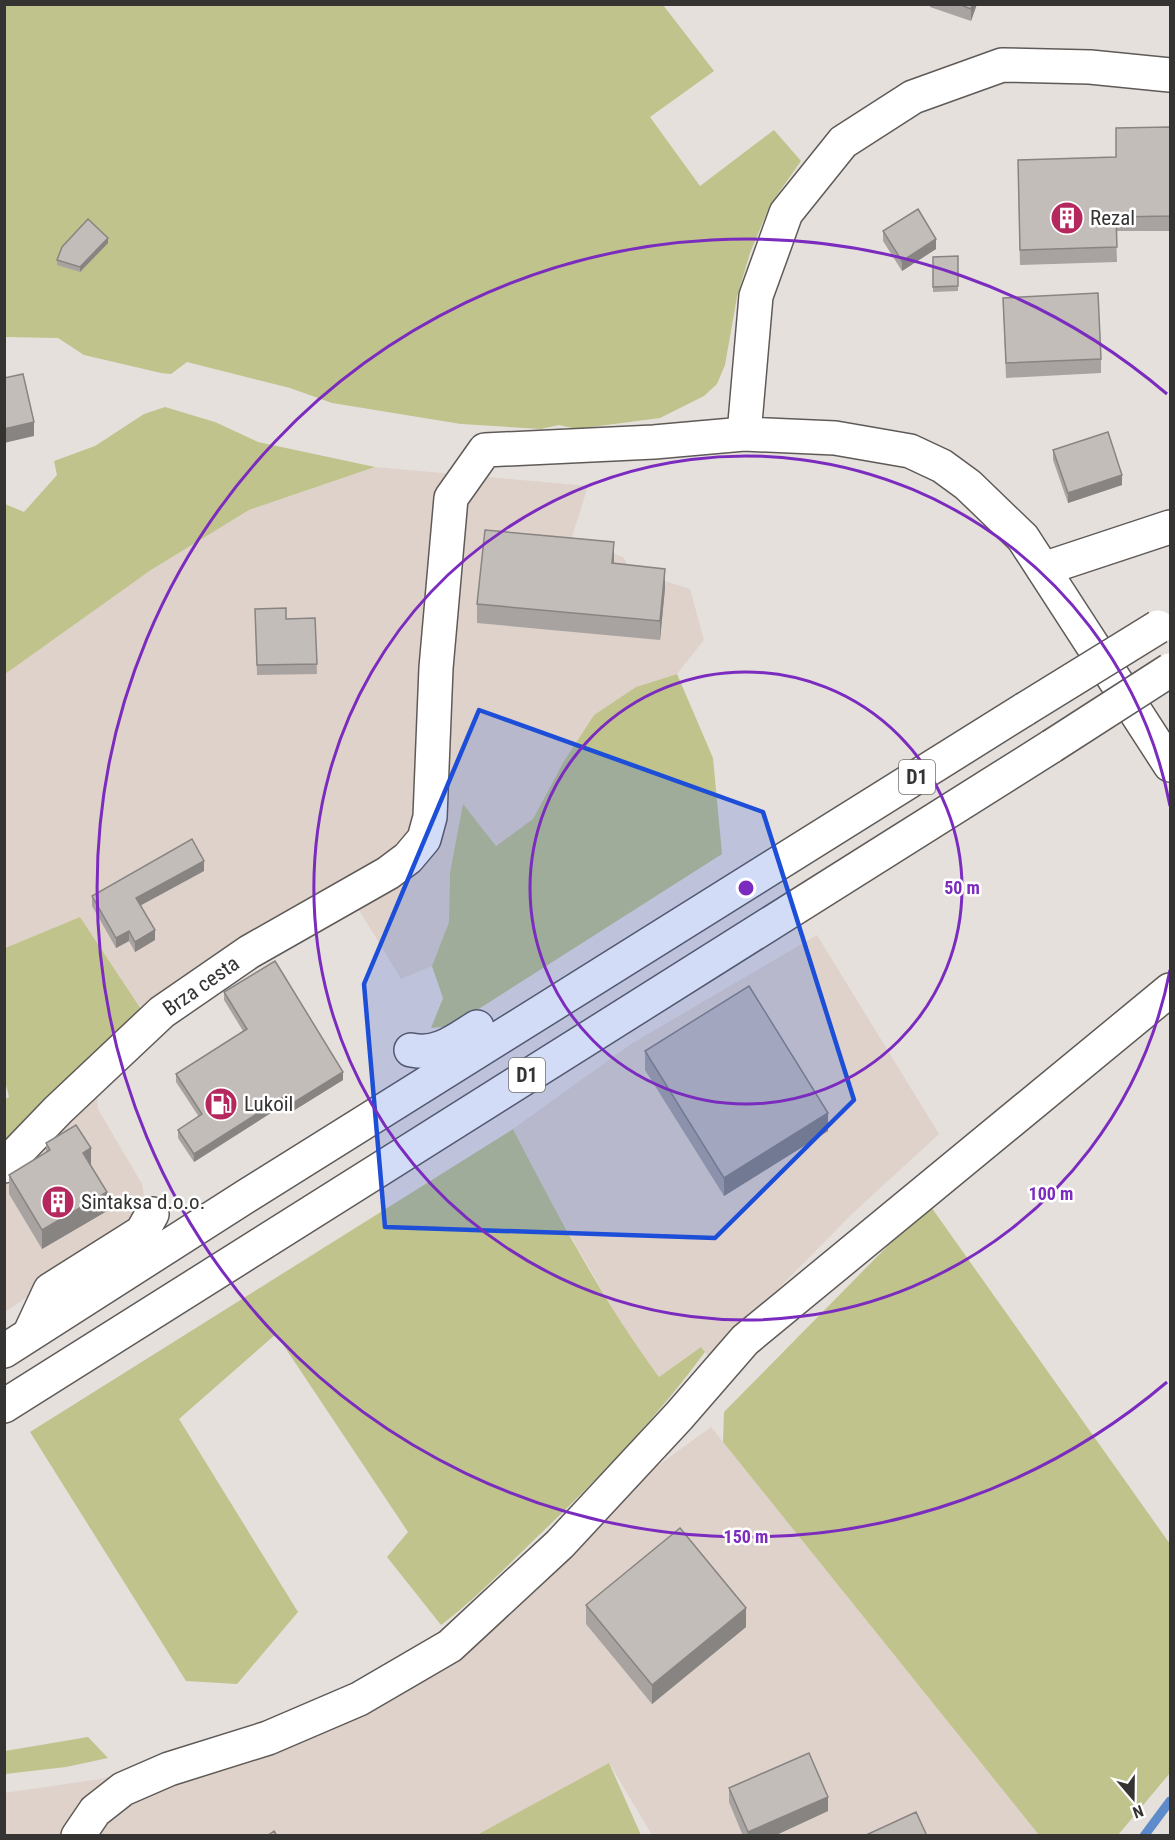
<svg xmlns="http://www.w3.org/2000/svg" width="1175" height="1840" viewBox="0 0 1175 1840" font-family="'Roboto Condensed',sans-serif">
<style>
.built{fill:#dfd2ca}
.green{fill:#c0c38b}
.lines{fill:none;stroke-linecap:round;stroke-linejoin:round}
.stream{stroke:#5e8bc9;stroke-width:9}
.street-casing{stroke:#5f5a57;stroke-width:36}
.highway-casing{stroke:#5f5a57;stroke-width:36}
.street{stroke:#fff;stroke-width:33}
.highway{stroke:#fff;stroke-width:33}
.highway-bridge-casing{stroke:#5f5a57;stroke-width:36;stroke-linecap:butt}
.highway-bridge{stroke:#fff;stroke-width:33}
.wall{fill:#a8a3a0}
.shaded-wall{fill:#888482}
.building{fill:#c3bdba;stroke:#888482;stroke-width:1.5}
.marked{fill:#1d4ed8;fill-opacity:0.2;stroke:#1d4ed8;stroke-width:4.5;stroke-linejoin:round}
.ring{fill:none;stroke:#7b2cbf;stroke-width:3}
.labels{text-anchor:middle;stroke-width:5;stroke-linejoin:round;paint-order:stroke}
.shield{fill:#fff;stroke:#727170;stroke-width:1.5}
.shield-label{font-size:20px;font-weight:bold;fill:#363433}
.poi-label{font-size:21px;fill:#363433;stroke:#fff;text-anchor:start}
.street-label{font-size:21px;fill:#363433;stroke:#fff}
.centre{fill:#7b2cbf;stroke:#fff;stroke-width:3}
.ring-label{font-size:18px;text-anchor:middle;font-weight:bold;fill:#7b2cbf;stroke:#fff;stroke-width:5;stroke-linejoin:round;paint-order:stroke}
</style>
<rect width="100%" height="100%" fill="#e6e0dd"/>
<path class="built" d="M 375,467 L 588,486 L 572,537 L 623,557 L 631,570 L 690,589 L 704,640 L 677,674 L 636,687 L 594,715 L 564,761 L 533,819 L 496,846 L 463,805 L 450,872 L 449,922 L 432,966 L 401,979 L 356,905 L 304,927 L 156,1031 L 80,917 L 5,948 L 4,674 L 151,570 L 249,510 Z
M 817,935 L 939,1134 L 852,1214 L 710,1358 L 701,1347 L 659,1377 L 629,1337 L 554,1207 L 513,1129 L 631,1044 Z
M 97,1089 L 98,1109 L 142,1184 L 145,1203 L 138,1220 L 5,1312 L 5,1181 Z
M 711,1427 L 1039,1835 L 652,1835 L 609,1763 L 477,1836 L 5,1835 L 4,1793 L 100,1779 L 305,1728 L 394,1687 L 660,1464 Z"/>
<path class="green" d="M 5,5 L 663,5 L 714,71 L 650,117 L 700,186 L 774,130 L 801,161 L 770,205 L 750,253 L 737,297 L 725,365 L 717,384 L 704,396 L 660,418 L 576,429 L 559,425 L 541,429 L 461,424 L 332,403 L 290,388 L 187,362 L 171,374 L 161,373 L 84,355 L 58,338 L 5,337 Z
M 165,407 L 215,422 L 258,442 L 375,467 L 249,510 L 151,570 L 5,674 L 5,504 L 24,512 L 57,475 L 54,461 L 95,446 L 144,414 Z
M 677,674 L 713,758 L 722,854 L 452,1026 L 431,1028 L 443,998 L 432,966 L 449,922 L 450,872 L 463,804 L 496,846 L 533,819 L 564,761 L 594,715 L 636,687 Z
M 80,917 L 145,1015 L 5,1144 L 5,1099 L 9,1097 L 4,1077 L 5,948 Z
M 513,1129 C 557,1214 602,1300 659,1377 L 701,1347 L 705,1352 C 655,1420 597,1480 536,1538 C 505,1568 475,1599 441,1625 L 387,1557 L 408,1532 L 276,1334 L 179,1419 L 298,1612 L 237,1684 L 186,1681 L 30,1432 Z
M 929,1204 L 1170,1544 L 1170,1773 L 1118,1835 L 1039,1835 L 723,1442 L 724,1412 Z
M 88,1737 L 108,1758 L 66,1767 L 5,1774 L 5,1751 Z
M 609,1763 L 641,1835 L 477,1835 Z"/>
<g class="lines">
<path class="stream" d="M 1144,1836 L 1170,1801"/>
<g class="street-casing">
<path id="street" d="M 744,434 L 756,296 L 786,213 L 843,142 L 913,97 L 1002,65 L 1090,67 L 1170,75
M 1043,569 L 1170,527
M 4,1166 L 58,1110 L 162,1012 L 249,952 L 388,873 L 408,858 L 424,839 L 430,817 L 436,668 L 451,498 L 485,450 L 654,442 L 744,434 L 835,438 L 910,451 L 942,466 L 968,485 L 1023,538 L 1170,765
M 78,1836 L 95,1811 L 123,1789 L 169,1769 L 268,1738 L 359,1699 L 450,1646 L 560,1544 L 679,1416 L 745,1340 L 1170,990"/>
</g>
<g class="highway-casing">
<path id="highway" d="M 411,1050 C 437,1056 456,1040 477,1027
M 29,1335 L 50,1290 L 142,1232 L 152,1214
M 4,1351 L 248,1195 L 1025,709
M 4,1406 L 1052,746"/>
</g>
<use href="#street" class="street"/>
<use href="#highway" class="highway"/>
<g class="highway-bridge-casing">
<path id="highway-bridge" d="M 1025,709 L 1158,627
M 1052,746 L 1170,670"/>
</g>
<use href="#highway-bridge" class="highway-bridge"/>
</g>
<path class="wall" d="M 930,4 L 977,4 L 971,21 L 930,7 Z
M 1170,127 L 1170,231 L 1116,231 L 1117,262 L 1020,265 L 1018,174 L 1116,157 Z
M 883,231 L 936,249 L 902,271 L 883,241 Z
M 108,243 L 80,272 L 57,265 L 57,260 Z
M 958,256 L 958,291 L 933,292 L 933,257 Z
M 1003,298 L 1101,359 L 1101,373 L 1006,378 Z
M 1053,450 L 1122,485 L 1068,503 L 1053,460 Z
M 614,564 L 665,588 L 660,640 L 477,623 L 477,604 Z
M 255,609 L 286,619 L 315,618 L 317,674 L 257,675 Z
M 204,871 L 140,905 L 155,940 L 135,952 L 129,941 L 116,948 L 92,906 L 92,896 Z
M 224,992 L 343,1080 L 293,1111 L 288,1102 L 194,1162 L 178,1138 L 178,1130 L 199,1117 L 176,1082 L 176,1074 L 243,1031 L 224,1000 Z
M 645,1051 L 828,1131 L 724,1196 L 645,1070 Z
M 46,1143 L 91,1165 L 107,1211 L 42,1249 L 9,1194 L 9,1175 L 46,1152 Z
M 586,1605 L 746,1627 L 652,1704 L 586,1624 Z
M 729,1788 L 828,1811 L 774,1836 L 743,1836 L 729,1802 Z"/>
<path class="shaded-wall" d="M 972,4 L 977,4 L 971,21 L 971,9 Z
M 108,238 L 108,243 L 80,272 L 80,267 Z
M 936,239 L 936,249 L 902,271 L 902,261 Z
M 34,422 L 34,436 L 4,443 L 4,429 Z
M 1122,475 L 1122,485 L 1068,503 L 1068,493 Z
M 614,542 L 614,561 L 612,582 L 612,563 Z
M 665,569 L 665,588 L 660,640 L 660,621 Z
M 204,861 L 204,871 L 136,908 L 136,898 Z
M 155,930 L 155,940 L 135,952 L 135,942 Z
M 129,931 L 129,941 L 116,948 L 116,938 Z
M 343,1072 L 343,1080 L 293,1111 L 293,1103 Z
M 288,1094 L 288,1102 L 194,1162 L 194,1154 Z
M 828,1113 L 828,1131 L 724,1196 L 724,1178 Z
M 91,1148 L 91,1167 L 83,1153 Z
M 107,1192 L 107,1211 L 42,1249 L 42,1230 Z
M 746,1608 L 746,1627 L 652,1704 L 652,1685 Z
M 828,1797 L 828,1811 L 774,1836 L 748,1836 L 748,1832 Z"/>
<path class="building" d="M 958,4 L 972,4 L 971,9 Z
M 1170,127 L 1170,216 L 1116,217 L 1117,247 L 1020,250 L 1018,160 L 1116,157 L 1116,128 Z
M 918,209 L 936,239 L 902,261 L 883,231 Z
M 88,219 L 108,238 L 80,267 L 57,260 L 62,247 Z
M 958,256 L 958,286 L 933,287 L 933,257 Z
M 1098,293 L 1101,359 L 1006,363 L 1003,298 Z
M 23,374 L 34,422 L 4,429 L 4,378 Z
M 1108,432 L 1122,475 L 1068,493 L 1053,450 Z
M 485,530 L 614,542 L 612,563 L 665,569 L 660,621 L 477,604 Z
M 286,608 L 286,619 L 315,618 L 317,664 L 257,665 L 255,609 Z
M 192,839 L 204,861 L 136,898 L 155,930 L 135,942 L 129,931 L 116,938 L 92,896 Z
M 275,961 L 343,1072 L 293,1103 L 288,1094 L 194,1154 L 178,1130 L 202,1114 L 176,1074 L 247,1029 L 224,992 Z
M 749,986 L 828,1113 L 724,1178 L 645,1051 Z
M 76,1125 L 91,1148 L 83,1153 L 107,1192 L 42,1230 L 9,1175 L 50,1150 L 46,1143 Z
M 680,1528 L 746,1608 L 652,1685 L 586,1605 Z
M 809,1753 L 828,1797 L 748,1832 L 729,1788 Z
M 916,1812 L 927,1836 L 864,1836 Z
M 274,1831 L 277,1836 L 267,1836 Z"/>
<path class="marked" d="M 479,710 L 763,812 L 854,1100 L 715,1238 L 385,1227 L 364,984 Z"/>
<g class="ring">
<circle cx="746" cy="888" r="216"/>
<path d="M1170 970A432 432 0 1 1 1170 806"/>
<path d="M1167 1382A649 649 0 1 1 1167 394"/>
</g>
<defs>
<g id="building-disc" transform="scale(1.725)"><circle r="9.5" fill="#b5285d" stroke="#fff"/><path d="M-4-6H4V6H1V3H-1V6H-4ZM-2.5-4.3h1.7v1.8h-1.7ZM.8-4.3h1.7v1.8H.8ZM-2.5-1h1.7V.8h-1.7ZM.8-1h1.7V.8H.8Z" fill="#fff"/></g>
<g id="fuel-disc" transform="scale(1.725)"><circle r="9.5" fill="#b5285d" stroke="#fff"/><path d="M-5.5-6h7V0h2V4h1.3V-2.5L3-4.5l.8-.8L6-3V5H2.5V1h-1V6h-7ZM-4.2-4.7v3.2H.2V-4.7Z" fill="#fff"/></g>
</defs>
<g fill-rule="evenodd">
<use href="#building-disc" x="1067" y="218"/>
<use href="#fuel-disc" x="221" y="1104"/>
<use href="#building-disc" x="58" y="1202"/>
</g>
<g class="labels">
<g class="shield">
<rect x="899" y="760" width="36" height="34" rx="4.5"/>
<rect x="509" y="1058" width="36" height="34" rx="4.5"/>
</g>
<g class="shield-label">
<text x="917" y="784">D1</text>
<text x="527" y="1082">D1</text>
</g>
<g class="poi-label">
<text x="1090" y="225">Rezal</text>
<text x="244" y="1111">Lukoil</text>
<text x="81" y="1209">Sintaksa d.o.o.</text>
</g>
<g class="street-label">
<text transform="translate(201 986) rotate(-35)" y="7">Brza cesta</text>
</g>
</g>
<circle cx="746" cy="888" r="9" class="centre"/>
<g class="ring-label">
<text x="962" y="894">50 m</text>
<text x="1051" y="1200">100 m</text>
<text x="746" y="1543">150 m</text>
</g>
<rect width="1175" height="1840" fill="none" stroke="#363433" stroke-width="12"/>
<g transform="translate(1133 1798) rotate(160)" stroke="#ffffff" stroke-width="4.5" paint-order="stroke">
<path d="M0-4.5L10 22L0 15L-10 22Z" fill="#363433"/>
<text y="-9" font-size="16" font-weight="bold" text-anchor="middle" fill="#363433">N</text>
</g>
</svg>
